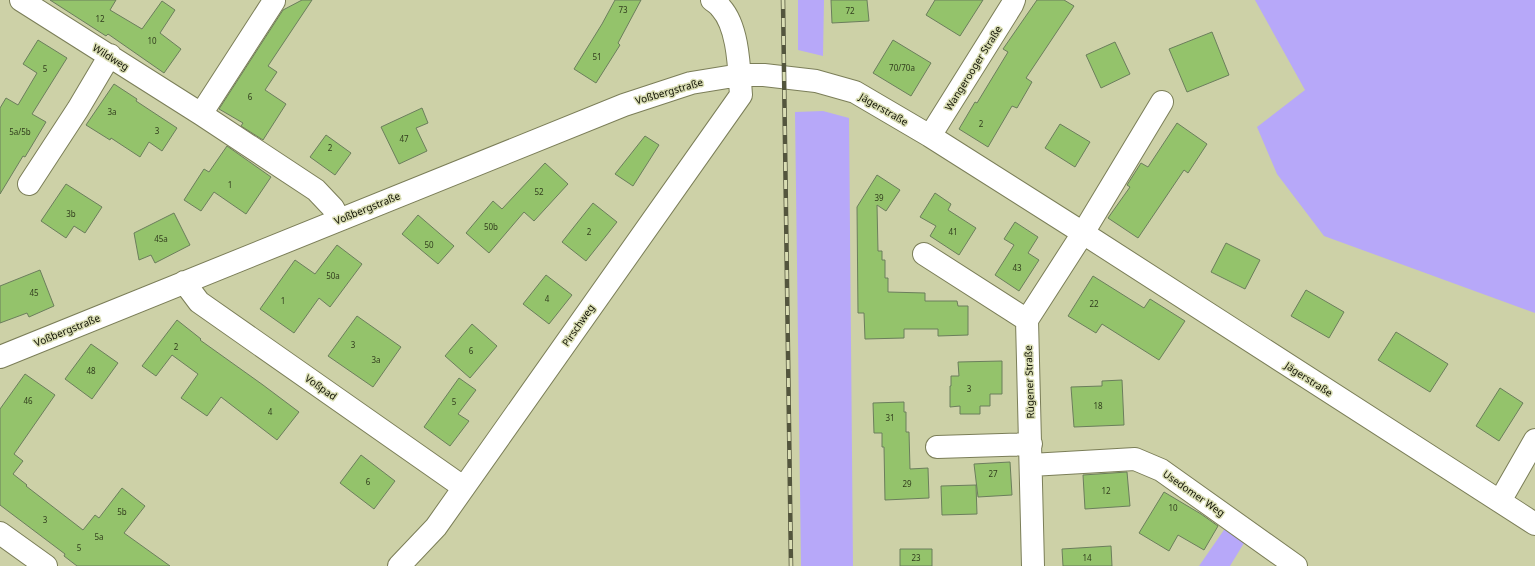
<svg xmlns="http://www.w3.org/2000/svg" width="1535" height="566" viewBox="0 0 1535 566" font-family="'Noto Sans',sans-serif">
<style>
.green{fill:#b7a8f9}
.building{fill:#94c36b;stroke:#6b7e5c}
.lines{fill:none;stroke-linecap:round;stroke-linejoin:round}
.minor-casing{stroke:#7b7e58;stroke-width:24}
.minor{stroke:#fff;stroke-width:22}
.rail-casing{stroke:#53553d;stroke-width:4.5}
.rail{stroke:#dadeb4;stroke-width:3;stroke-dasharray:9;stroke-linecap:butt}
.labels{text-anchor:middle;stroke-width:3;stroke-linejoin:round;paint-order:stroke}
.number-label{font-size:8px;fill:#323e1e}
.street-label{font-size:10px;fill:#111204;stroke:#dadeb4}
</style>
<rect width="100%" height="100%" fill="#cdd1a7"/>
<path class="green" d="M 798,0 L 824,0 L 823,56 L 798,50 Z
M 1255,0 L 1535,0 L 1535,313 L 1324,236 L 1277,174 L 1257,127 L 1305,90 Z
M 823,111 L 849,118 L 853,566 L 801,566 L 795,112 Z
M 1226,527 L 1244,543 L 1230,566 L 1199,566 Z"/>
<path class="building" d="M 50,0 L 116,0 L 110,10 L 142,29 L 162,1 L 175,10 L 160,33 L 181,49 L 164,73 L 108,34 L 106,36 Z
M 302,0 L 312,0 L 268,66 L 277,72 L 265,90 L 286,104 L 263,140 L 241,126 L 243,123 L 219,109 L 283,10 Z
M 615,0 L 641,0 L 618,43 L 620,45 L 596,83 L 574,69 L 602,24 Z
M 831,0 L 867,0 L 869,21 L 832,23 Z
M 935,0 L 983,0 L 960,36 L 926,15 Z
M 1037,0 L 1064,0 L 1074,6 L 1026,78 L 1032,82 L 1017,108 L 1012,106 L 988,147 L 959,129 L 975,102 L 977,103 L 1008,52 L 1003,49 Z
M 1212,32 L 1229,75 L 1187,92 L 1169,49 Z
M 38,40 L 67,58 L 32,114 L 46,122 L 25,157 L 23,156 L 0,194 L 0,108 L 6,98 L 18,105 L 37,73 L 23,64 Z
M 893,40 L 931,63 L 911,96 L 873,73 Z
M 1115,42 L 1130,74 L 1101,88 L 1086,55 Z
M 114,84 L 137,99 L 136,101 L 177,128 L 162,151 L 149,142 L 140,157 L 111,138 L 110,140 L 86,125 Z
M 422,108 L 428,123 L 416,128 L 427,151 L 399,164 L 381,127 Z
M 1177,123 L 1207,144 L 1188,173 L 1184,170 L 1138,238 L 1108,218 L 1130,187 L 1127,185 L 1141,163 L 1148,167 Z
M 1060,124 L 1090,142 L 1075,167 L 1045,148 Z
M 326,135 L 351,153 L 335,175 L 310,157 Z
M 645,136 L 659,145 L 633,186 L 615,174 Z
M 227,146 L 271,177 L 246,214 L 214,192 L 201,211 L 184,200 L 204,169 L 209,172 Z
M 545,163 L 568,184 L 534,221 L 524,212 L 489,253 L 466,233 L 493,201 L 502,209 Z
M 877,175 L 900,190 L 886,211 L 877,205 L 878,251 L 882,251 L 882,260 L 885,260 L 885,278 L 888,278 L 888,292 L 925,293 L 925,301 L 957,301 L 958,306 L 968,306 L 968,335 L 938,336 L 938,329 L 904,329 L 904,338 L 865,339 L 864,313 L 858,313 L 857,207 Z
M 66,184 L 102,207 L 85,233 L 74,226 L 66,238 L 41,221 Z
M 935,193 L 951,204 L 948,210 L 976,228 L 959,255 L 930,236 L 936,226 L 920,217 Z
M 593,203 L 617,222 L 586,261 L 562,242 Z
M 174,213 L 190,245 L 155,263 L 151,255 L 139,260 L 134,233 Z
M 418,215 L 454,246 L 438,264 L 402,234 Z
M 1015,222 L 1038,237 L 1028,253 L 1039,260 L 1019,291 L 995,275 L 1014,245 L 1004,239 Z
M 1226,243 L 1260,260 L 1245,289 L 1211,272 Z
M 337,245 L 362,264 L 330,307 L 319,298 L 294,333 L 260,309 L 295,260 L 315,274 Z
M 40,270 L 54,306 L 29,317 L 27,313 L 0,323 L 0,286 Z
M 546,275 L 572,295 L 549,324 L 523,304 Z
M 1093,276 L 1144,308 L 1150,299 L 1185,321 L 1159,360 L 1102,324 L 1096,333 L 1068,316 Z
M 1306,290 L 1344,312 L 1329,338 L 1291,316 Z
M 357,316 L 401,347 L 373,387 L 328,356 Z
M 177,320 L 201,339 L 200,340 L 263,385 L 299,412 L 277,440 L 221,397 L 207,416 L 181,398 L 198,374 L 172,355 L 156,376 L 142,366 Z
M 472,324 L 497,346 L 470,378 L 445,356 Z
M 1396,332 L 1448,364 L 1430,392 L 1378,360 Z
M 91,344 L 118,363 L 92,399 L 65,379 Z
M 1002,361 L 1002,394 L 990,394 L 990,406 L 980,406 L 980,414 L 960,414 L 960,406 L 950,407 L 950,386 L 951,386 L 951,376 L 959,376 L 958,362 Z
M 25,374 L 55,395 L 14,454 L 23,461 L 13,474 L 27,485 L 26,486 L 83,530 L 95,515 L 99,518 L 122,488 L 145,506 L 124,533 L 170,566 L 77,566 L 64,556 L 65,554 L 0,505 L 0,409 Z
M 459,378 L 476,390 L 458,414 L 469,421 L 450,446 L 424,427 Z
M 1122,380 L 1124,425 L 1074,427 L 1071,387 L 1102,386 L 1102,381 Z
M 1500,388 L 1523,403 L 1499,441 L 1476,426 Z
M 904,402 L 904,412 L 906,412 L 906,432 L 909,432 L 910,469 L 928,468 L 929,498 L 885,500 L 884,447 L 882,447 L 882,433 L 874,433 L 873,403 Z
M 361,455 L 395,481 L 374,509 L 340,483 Z
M 1010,462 L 1012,495 L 978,497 L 974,464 Z
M 1127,472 L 1130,506 L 1085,509 L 1083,475 Z
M 976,485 L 977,514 L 942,515 L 941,486 Z
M 1164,492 L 1201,514 L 1218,526 L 1204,550 L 1178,535 L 1169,551 L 1139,533 Z
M 1111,546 L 1112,566 L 1063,566 L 1062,549 Z
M 900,549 L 932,549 L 932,566 L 900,566 Z"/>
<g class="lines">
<g class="minor-casing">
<path id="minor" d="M 21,0 L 201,114 L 316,190 L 333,208 L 339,219
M 201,114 L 274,1
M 930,136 L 1012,5 L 1014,0
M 29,184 L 78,109 L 110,55
M 924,254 L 1027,320
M 184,282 L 199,302 L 463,487
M 0,357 L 624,105 L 691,83 L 740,75 L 764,75 L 816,81 L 855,92 L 930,136 L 1083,233 L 1535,524
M 937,447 L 1031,444
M 1031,465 L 1135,459 L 1161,470 L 1296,566
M 1500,501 L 1535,440
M 0,533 L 46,566
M 399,566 L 436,527 L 741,95 C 739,70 739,28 721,8 C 719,5 715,2 712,0
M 1033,566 L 1027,320 L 1083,233 L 1162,102"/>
</g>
<use href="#minor" class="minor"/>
<g class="rail-casing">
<path id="rail" d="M 783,0 L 791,566"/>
</g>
<use href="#rail" class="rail"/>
</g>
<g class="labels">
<g class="number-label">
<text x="623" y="13">73</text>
<text x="850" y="14">72</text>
<text x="100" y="22">12</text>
<text x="152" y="44">10</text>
<text x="597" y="60">51</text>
<text x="902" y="71">70/70a</text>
<text x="45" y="72">5</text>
<text x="250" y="100">6</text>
<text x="112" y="115">3a</text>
<text x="981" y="127">2</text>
<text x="157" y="134">3</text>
<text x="20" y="135">5a/5b</text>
<text x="404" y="142">47</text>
<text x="330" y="151">2</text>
<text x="230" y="188">1</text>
<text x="539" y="195">52</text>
<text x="879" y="201">39</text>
<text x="71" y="217">3b</text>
<text x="491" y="230">50b</text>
<text x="589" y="235">2</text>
<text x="953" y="235">41</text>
<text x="161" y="242">45a</text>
<text x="429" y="248">50</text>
<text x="1017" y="271">43</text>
<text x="333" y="279">50a</text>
<text x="34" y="296">45</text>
<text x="547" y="302">4</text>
<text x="283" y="304">1</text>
<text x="1094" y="307">22</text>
<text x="353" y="348">3</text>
<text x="176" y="350">2</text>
<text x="471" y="354">6</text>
<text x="376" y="363">3a</text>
<text x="91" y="374">48</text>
<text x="969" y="392">3</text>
<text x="28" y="404">46</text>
<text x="454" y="405">5</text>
<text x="1098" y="409">18</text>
<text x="270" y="415">4</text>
<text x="890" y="421">31</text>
<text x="993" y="477">27</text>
<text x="368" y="485">6</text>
<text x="907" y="487">29</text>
<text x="1106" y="494">12</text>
<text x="1173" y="511">10</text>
<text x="122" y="515">5b</text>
<text x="45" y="523">3</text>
<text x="99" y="540">5a</text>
<text x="79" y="551">5</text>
<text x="916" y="561">23</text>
<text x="1087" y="561">14</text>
</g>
<g class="street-label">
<text transform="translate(111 57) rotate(32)" y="4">Wildweg</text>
<text transform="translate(973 68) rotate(-58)" y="4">Wangerooger Straße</text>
<text transform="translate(669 91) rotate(-16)" y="4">Voßbergstraße</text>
<text transform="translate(884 109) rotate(30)" y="4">Jägerstraße</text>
<text transform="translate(367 208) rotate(-22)" y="4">Voßbergstraße</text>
<text transform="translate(578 325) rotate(-55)" y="4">Pirschweg</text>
<text transform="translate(67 330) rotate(-22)" y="4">Voßbergstraße</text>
<text transform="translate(1309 379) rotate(33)" y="4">Jägerstraße</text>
<text transform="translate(1029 382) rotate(-92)" y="4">Rügener Straße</text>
<text transform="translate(321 387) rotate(35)" y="4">Voßpad</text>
<text transform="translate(1194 493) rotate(35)" y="4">Usedomer Weg</text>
</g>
</g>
</svg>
